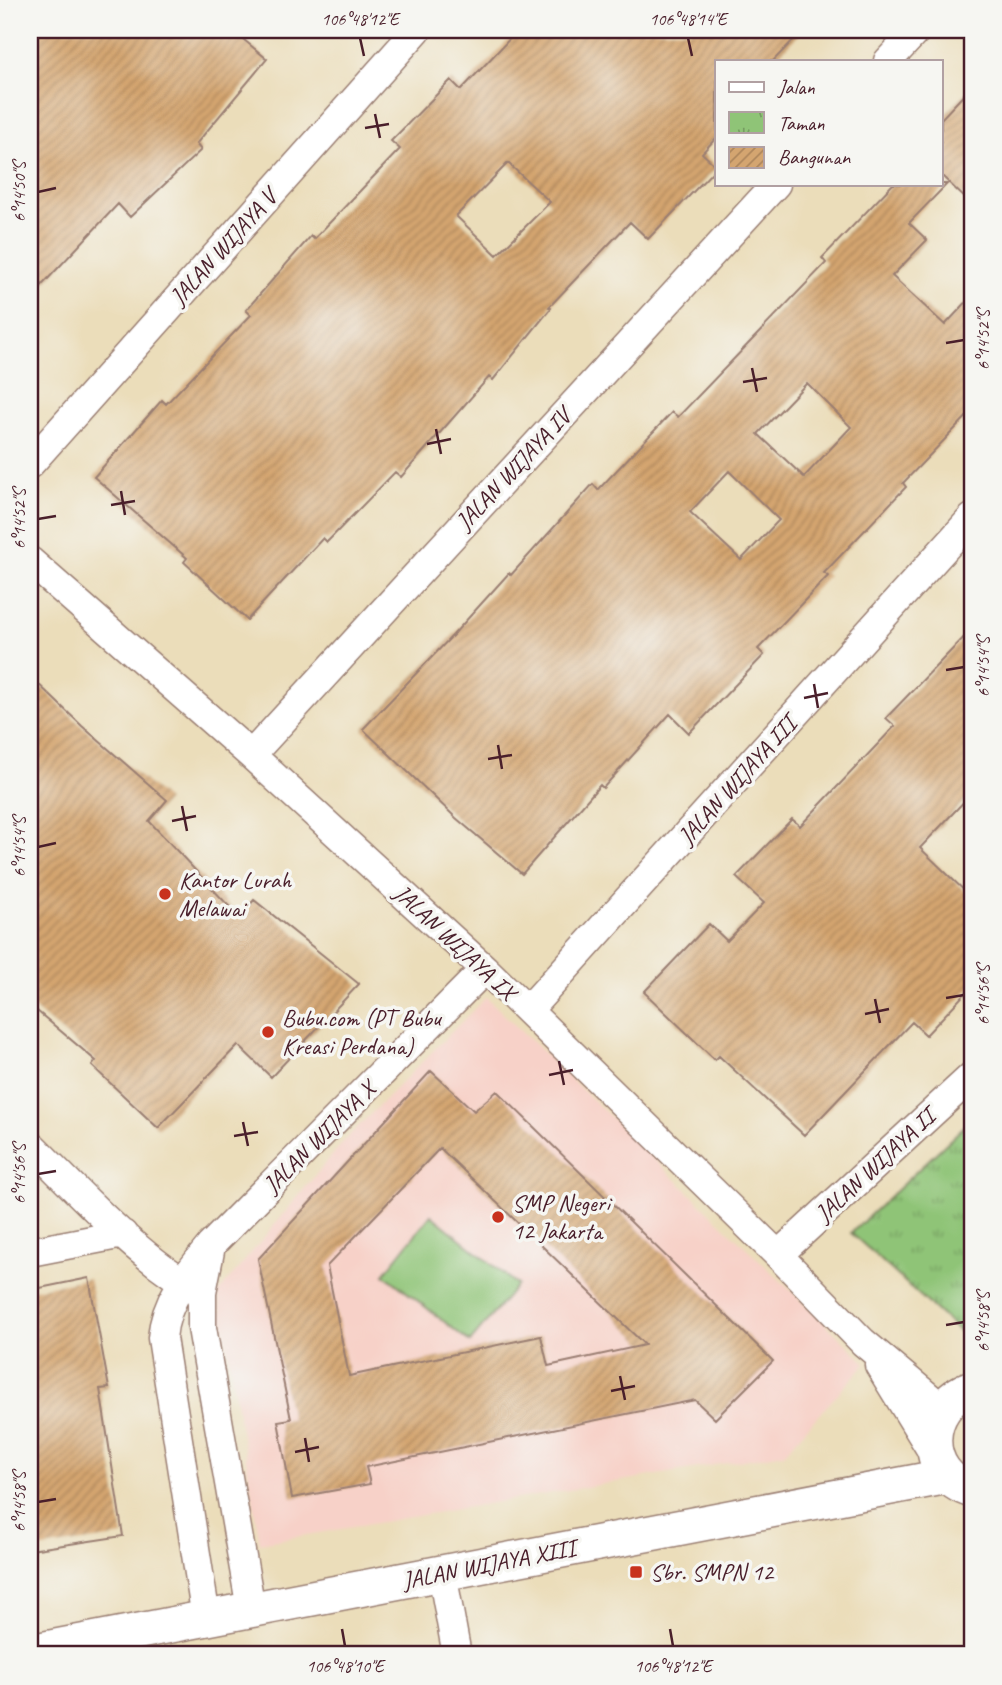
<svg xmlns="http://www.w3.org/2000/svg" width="1002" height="1685" viewBox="0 0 1002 1685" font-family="Caveat,sans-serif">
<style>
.built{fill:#f7d1c8}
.green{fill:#8fc477;stroke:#6c7251;stroke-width:2}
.park{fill:url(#park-tufts);stroke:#6c7251;stroke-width:2}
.building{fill:url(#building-hatch);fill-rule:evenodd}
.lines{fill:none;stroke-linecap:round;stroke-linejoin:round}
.minor-casing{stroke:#9a7e72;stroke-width:31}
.tertiary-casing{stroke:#9a7e72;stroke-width:38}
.minor{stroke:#fff;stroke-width:28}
.tertiary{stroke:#fff;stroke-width:35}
.ticks{fill:none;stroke:#4a1f2b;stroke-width:2.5}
.poi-dot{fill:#c8321e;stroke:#f6f6f2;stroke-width:2.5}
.labels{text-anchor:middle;stroke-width:7;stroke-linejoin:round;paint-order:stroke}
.street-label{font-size:24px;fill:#4a1f2b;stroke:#f6f6f2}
.poi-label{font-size:24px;fill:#4a1f2b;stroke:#f6f6f2;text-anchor:start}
.neatline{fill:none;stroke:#4a1f2b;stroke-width:2.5}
.ticks-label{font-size:18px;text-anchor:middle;fill:#4a1f2b}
</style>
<defs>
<pattern id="park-tufts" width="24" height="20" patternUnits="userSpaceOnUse" patternTransform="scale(1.75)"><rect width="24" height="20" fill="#8fc477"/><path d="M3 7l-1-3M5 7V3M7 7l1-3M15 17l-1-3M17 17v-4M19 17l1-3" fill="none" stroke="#779f62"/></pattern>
<pattern id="building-hatch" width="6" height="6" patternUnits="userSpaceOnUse" patternTransform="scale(1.75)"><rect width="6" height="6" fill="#d4a570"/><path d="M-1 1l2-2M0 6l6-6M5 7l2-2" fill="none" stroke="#ae865c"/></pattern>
</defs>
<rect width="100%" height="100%" fill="#f6f6f2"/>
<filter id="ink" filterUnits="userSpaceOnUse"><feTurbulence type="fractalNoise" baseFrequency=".0143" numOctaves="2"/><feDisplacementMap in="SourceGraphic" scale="14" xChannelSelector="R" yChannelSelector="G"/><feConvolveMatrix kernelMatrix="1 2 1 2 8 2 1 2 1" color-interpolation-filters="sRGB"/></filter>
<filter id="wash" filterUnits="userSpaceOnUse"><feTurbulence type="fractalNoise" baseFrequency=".00686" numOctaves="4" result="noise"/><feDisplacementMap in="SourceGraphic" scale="28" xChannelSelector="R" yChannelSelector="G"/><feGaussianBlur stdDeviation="1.57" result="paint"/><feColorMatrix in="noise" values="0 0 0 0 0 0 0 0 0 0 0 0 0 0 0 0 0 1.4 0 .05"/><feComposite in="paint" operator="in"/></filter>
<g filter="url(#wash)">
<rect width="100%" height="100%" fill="#ebddba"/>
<path class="built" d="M 486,997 L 866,1363 L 784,1453 L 260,1543 L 218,1293 L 344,1141 Z"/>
<path class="green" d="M 431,1215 L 517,1285 L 470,1342 L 384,1274 Z"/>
<path class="park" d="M 972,1119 L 972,1343 L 851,1233 Z"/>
<g id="blocks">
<path class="building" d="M 30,30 L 232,30 L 267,59 L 196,144 L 201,150 L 130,217 L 118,204 L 30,298 Z
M 518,30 L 803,30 L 773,61 L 717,61 L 717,137 L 702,153 L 717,167 L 648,239 L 630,222 L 549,307 L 551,308 L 493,380 L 489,377 L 401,477 L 395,472 L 327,542 L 323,538 L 247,620 L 184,562 L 187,558 L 94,477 L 162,400 L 166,404 L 251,315 L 246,310 L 311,236 L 314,239 L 400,149 L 391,141 L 451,80 L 461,90 ZM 508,163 L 550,202 L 497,255 L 456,216 Z
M 972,86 L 972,205 L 941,175 L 941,119 Z
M 893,184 L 947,184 L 909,223 L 927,240 L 892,276 L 945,325 L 972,296 L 972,411 L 903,483 L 906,487 L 824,573 L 828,576 L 758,649 L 764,655 L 689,733 L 670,714 L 603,788 L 600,785 L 522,874 L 456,818 L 363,729 L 453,635 L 509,573 L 511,575 L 593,484 L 598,490 L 672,412 L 678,417 L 826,263 L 822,258 ZM 807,383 L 851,427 L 804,477 L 758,434 ZM 729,471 L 779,520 L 741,560 L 690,512 Z
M 972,629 L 972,793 L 920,848 L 972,898 L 972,986 L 926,1035 L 912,1022 L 804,1135 L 719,1056 L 715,1060 L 644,992 L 709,924 L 727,941 L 764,903 L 736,877 L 792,819 L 800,826 L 895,726 L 886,718 Z
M 30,676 L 82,726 L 167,800 L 149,821 L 239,917 L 254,900 L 359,984 L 271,1077 L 238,1045 L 158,1128 L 92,1066 L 96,1061 L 30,1005 Z
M 431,1071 L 474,1111 L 497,1091 L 773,1361 L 715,1419 L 695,1400 L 366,1467 L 370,1484 L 292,1498 L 278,1421 L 291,1419 L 258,1259 ZM 440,1148 L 645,1345 L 548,1366 L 541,1336 L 349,1376 L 327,1266 Z
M 89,1278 L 109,1388 L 100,1389 L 123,1536 L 30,1550 L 30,1290 Z"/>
</g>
</g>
<g filter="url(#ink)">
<use href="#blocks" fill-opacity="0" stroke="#9a7e72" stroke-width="2"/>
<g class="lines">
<g class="minor-casing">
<path id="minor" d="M 888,61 L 917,30
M 30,464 L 417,30
M 30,561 L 251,755 L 485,969 L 778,1255 L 863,1342 L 943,1409
M 251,755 L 776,184
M 528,1010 L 972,518
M 30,1144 C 79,1192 139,1259 199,1291
M 210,1251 L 202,1292 L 202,1328 L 251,1609
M 30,1252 L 123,1234
M 778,1255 L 972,1076
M 879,1365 L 936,1458
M 442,1573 L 457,1655
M 206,1618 L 162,1338 C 165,1301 188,1273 211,1245 L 485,969"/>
</g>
<g class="tertiary-casing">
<path id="tertiary" d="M 972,1388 C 922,1405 920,1475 972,1490
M 30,1652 L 948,1476"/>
</g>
<use href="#minor" class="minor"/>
<use href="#tertiary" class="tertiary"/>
</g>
</g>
<path class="ticks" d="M 360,38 L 364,56M 688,38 L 692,56M 375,114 L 380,138M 365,128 L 389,124M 38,192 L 56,188M 946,343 L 964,340M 752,368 L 757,392M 743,382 L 767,378M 436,429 L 441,454M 427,444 L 451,439M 121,491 L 125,515M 111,505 L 135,501M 38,519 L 56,516M 946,670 L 964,667M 814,684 L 818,708M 804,698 L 828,693M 498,745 L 502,769M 488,759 L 512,755M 182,806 L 187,831M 172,821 L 196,816M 38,847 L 56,843M 946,998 L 964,995M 875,999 L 880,1023M 865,1014 L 889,1009M 559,1061 L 564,1085M 549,1075 L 573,1070M 243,1122 L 248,1146M 234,1136 L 258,1132M 38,1174 L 56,1171M 946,1325 L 964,1322M 620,1376 L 625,1400M 611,1391 L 635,1386M 305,1438 L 309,1462M 295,1452 L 319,1447M 38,1502 L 56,1499M 342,1629 L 345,1646M 670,1629 L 673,1646"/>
<g class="poi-dot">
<circle cx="165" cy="894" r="7"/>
<circle cx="268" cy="1032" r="7"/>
<circle cx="498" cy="1217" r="7"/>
<rect x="629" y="1565" width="14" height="14" rx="3.5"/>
</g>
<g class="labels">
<g class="street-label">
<text transform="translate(223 247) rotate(-48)" y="8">JALAN WIJAYA V</text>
<text transform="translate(513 469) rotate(-47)" y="8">JALAN WIJAYA IV</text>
<text transform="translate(737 780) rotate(-48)" y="8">JALAN WIJAYA III</text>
<text transform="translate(455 942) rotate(43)" y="8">JALAN WIJAYA IX</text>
<text transform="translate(319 1137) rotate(-45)" y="8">JALAN WIJAYA X</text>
<text transform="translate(875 1165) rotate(-43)" y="8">JALAN WIJAYA II</text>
<text transform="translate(489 1564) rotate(-11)" y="8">JALAN WIJAYA XIII</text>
</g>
<g class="poi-label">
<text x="179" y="888">Kantor Lurah<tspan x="179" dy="28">Melawai</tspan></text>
<text x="282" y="1026">Bubu.com (PT Bubu<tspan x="282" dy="28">Kreasi Perdana)</tspan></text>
<text x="512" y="1211">SMP Negeri<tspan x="512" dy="28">12 Jakarta</tspan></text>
<text x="650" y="1580">Sbr. SMPN 12</text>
</g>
</g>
<rect width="1002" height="1685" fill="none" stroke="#f6f6f2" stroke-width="77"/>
<rect x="715" y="60" width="228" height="126" fill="#f6f6f2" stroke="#b1a0a2" stroke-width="2"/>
<rect x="729" y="82" width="35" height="10" fill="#ffffff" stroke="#b1a0a2" stroke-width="2"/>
<text x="778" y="94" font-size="21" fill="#4a1f2b">Jalan</text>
<rect x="729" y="112" width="35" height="21" fill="url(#park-tufts)" stroke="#b1a0a2" stroke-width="2"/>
<text x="778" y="130" font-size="21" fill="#4a1f2b">Taman</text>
<rect x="729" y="147" width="35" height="21" fill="url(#building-hatch)" stroke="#b1a0a2" stroke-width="2"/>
<text x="778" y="164" font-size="21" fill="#4a1f2b">Bangunan</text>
<rect x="38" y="38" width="926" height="1608" class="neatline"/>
<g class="ticks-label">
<text x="360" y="25">106°48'12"E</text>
<text x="688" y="25">106°48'14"E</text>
<text transform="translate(19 192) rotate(-90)" y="6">6°14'50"S</text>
<text transform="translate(983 340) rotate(-90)" y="6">6°14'52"S</text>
<text transform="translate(19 519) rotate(-90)" y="6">6°14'52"S</text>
<text transform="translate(983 667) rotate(-90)" y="6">6°14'54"S</text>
<text transform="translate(19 847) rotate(-90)" y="6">6°14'54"S</text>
<text transform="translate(983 995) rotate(-90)" y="6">6°14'56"S</text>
<text transform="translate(19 1174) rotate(-90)" y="6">6°14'56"S</text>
<text transform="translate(983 1322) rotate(-90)" y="6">6°14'58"S</text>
<text transform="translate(19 1502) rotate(-90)" y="6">6°14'58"S</text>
<text x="345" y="1672">106°48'10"E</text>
<text x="673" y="1672">106°48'12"E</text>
</g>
</svg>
